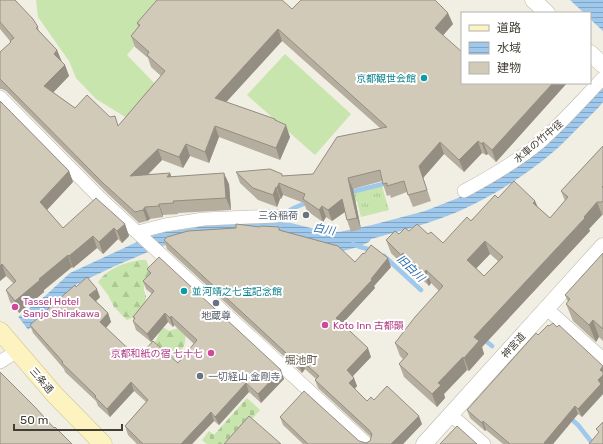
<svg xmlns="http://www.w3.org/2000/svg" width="603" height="444" viewBox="0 0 603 444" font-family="Rubik,'Noto Sans JP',sans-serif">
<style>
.grass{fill:url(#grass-tufts)}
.forest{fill:url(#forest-firs)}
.cemetery{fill:url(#cemetery-stones)}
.pitch{fill:#c7e5ac}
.water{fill:url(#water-rules)}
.pier{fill:#f1eee3}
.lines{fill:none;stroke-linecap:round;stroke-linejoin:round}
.stream{stroke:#9fc8ed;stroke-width:4.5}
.minor-casing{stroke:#bcb6a6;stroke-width:14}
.tertiary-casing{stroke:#bcb6a6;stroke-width:17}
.secondary-casing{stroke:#d0c493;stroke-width:19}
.minor{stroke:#fff;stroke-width:13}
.tertiary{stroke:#fff;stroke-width:16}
.secondary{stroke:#fdf3c1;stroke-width:18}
.wall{fill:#b5ae9f;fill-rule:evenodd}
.shaded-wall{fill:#938d82}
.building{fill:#d2cab9;stroke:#938d82;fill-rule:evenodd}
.culture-dot{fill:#0f9aa8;stroke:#fff;stroke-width:1.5}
.worship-dot{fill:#6b7280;stroke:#fff;stroke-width:1.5}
.hotel-dot{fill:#d1479c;stroke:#fff;stroke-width:1.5}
.labels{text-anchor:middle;stroke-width:4;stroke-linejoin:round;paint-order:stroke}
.culture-label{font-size:10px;fill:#0d838f;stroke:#fff;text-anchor:end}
.street-label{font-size:10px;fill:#423e33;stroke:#fff}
.worship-label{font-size:10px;fill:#5b616d;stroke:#fff;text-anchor:end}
.hotel-label{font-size:10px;fill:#b23c85;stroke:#fff;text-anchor:start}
.water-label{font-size:11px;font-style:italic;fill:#306eaa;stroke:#fff}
.neighbourhood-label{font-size:11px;fill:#655c4b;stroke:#fff}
</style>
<defs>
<pattern id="grass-tufts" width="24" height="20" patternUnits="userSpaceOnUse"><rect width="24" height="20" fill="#c7e5ac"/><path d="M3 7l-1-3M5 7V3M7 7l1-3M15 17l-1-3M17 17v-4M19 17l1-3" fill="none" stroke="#acc694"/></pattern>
<pattern id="forest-firs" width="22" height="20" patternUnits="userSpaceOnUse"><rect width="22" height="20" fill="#c7e5ac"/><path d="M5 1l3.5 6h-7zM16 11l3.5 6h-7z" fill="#acc694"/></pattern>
<pattern id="cemetery-stones" width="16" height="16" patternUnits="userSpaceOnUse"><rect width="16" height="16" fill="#c7e5ac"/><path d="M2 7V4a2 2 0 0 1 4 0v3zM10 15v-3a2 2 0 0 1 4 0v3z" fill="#acc694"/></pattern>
<pattern id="water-rules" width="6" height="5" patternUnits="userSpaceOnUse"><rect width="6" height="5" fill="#9fc8ed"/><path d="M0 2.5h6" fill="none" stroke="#83a4c1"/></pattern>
</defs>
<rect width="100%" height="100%" fill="#f1eee3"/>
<path class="grass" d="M 382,186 L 389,210 L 361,217 L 357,201 L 352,202 L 351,194 Z"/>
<path class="forest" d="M 140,260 L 146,260 C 155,278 144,277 144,290 C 144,292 146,294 146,297 C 146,306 136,318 127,320 L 114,307 L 108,295 L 98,282 C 108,268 124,263 140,260 Z
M 158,324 L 169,331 L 176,329 L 184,324 C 188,341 185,350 172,361 L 154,344 L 159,334 L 154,329 Z"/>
<path class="cemetery" d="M 247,398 L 260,410 L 229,444 L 207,444 L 202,440 L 209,431 L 214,435 Z"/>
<path class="pitch" d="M 36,0 L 169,0 L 142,37 L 127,55 L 158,87 L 127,118 L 96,99 L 76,78 L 69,61 L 38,17 Z
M 285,54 L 351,114 L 315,155 L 247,95 Z"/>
<path class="water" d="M 570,0 L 603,0 L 603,31 L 590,19 L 590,13 L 584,13 Z
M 603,84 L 603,102 L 599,107 C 586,120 573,133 560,146 C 529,174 486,201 447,216 C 422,226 396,232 371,239 L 369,242 L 358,247 L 339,252 L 179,242 L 158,247 L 148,237 L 160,233 L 204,226 L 270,222 L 291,223 L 319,230 L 339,232 L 372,225 L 425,211 L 458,198 L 487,184 Z
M 137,242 L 148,252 L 115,266 L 77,284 L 29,329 L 0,353 L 0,331 L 45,296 L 70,273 Z"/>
<path class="pier" d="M 17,315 L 29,331 L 0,355 L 0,329 Z"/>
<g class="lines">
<path class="stream" d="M 347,193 L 383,184
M 278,227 C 284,210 293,208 309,202
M 353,244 C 360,248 367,248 374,251
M 384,256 L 421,290
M 482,338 L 492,346
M 569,417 L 578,425 L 593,444"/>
<g class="minor-casing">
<path id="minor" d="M 0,97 L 102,200 L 367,444
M 464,191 C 490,177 516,162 539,143 C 562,123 582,100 603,78
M 138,232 L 165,225 L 204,219 L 276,216
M 546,308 L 603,359
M 0,362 L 17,351
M 450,414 L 484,444"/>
</g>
<g class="tertiary-casing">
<path id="tertiary" d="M 533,0 L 547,13
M 590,53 L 603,65
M 424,444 L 603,246"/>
</g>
<g class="secondary-casing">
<path id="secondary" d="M 0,331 L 55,395 L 103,444"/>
</g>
<use href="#minor" class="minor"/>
<use href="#tertiary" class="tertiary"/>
<use href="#secondary" class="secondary"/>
</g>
<path class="wall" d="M 0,0 L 38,27 L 39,31 L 57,50 L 61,61 L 65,65 L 69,76 L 53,92 L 75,108 L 118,126 L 161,76 L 151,67 L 148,58 L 135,47 L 131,36 L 138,27 L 137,23 L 292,9 L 453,24 L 443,35 L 462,83 L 567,83 L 496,162 L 488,154 L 486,155 L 482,153 L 464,172 L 444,154 L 423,178 L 431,201 L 413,207 L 407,192 L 391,198 L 390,195 L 387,196 L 382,181 L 353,189 L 361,229 L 351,232 L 347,220 L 345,212 L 332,221 L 326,217 L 323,222 L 307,211 L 304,203 L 283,195 L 281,199 L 280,199 L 277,207 L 258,200 L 240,183 L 236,172 L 283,176 L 313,174 L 380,128 L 282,41 L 226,102 L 275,119 L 276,120 L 290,137 L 280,160 L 219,137 L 209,163 L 190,156 L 183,168 L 162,160 L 148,175 L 170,173 L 171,177 L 229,184 L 231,210 L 178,213 L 178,214 L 163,215 L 163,217 L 150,219 L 147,221 L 139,223 L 108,194 L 6,91 L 2,89 L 0,89 L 0,52 L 10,43 L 10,41 L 0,29 Z
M 0,101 L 69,171 L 73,182 L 47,210 L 63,228 L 125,224 L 129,236 L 122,243 L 118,239 L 103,254 L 97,248 L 73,268 L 72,267 L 44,290 L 44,292 L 19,313 L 10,302 L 6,290 L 14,284 L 6,276 L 0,281 Z
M 603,146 L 603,215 L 602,215 L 589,229 L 590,231 L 482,347 L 484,354 L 469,371 L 467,370 L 444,394 L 445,398 L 437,407 L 404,377 L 399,364 L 403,359 L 400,356 L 395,343 L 439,291 L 431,283 L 429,286 L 408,266 L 406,268 L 391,253 L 386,240 L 399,234 L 409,231 L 428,234 L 443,243 L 498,198 L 535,201 L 538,207 L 550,218 L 565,201 L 561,191 ZM 490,254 L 498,261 L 484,276 L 476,268 Z
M 260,227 L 279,227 L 280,230 L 355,262 L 364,254 L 391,267 L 374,286 L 375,288 L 342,324 L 371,357 L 353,376 L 357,386 L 355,389 L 367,401 L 374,400 L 422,424 L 403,444 L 303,444 L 283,425 L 280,417 L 366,443 L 370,441 L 371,437 L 318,388 L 315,380 L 316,379 L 305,369 L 302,373 L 167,249 L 164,240 Z
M 603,253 L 603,341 L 599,337 L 596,342 L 573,321 L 566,304 L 568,302 L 565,295 Z
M 147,269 L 284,379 L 261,403 L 249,392 L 219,425 L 214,421 L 192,444 L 137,444 L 128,435 L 125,426 L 146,402 L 134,391 L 110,417 L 98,406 L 96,401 L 65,372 L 64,369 L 33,333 L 30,325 L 76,287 L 100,297 L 96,301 L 108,313 L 111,322 L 106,328 L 138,358 L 178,363 L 194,344 L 174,325 L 173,327 L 168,322 L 151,342 L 136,330 L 133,321 L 134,319 L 133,317 L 152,294 L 146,289 L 143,281 L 149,274 Z
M 603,366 L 603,394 L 582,417 L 578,414 L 553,444 L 503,444 L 486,430 L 485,431 L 470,418 L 467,410 Z"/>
<path class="shaded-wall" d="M 448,13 L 453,24 L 439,40 L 435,28 Z
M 278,29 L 282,41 L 219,110 L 215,98 Z
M 57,50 L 62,62 L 54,54 Z
M 65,65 L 69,76 L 49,97 L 44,86 Z
M 553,83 L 567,83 L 496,162 L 492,150 Z
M 286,125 L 290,137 L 280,160 L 276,148 Z
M 215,126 L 219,137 L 209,163 L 205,152 Z
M 478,141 L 482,153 L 464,172 L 459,160 Z
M 440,142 L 444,154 L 423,178 L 431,201 L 419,166 Z
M 483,142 L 488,154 L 486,155 L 482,144 Z
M 186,144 L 190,156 L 183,168 L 179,157 Z
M 158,149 L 162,160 L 134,188 L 130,176 Z
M 69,171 L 73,182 L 44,213 L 40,202 Z
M 170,173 L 174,185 L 167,177 Z
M 224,173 L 229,184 L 231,210 L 226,198 Z
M 348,178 L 353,189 L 361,229 L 357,218 Z
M 279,183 L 283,195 L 281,199 L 277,188 Z
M 276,187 L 280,199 L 277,207 L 273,195 Z
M 342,199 L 346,211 L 332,221 L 328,210 Z
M 535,201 L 540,214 L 533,203 Z
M 597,202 L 602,215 L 589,229 L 590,231 L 482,347 L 484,354 L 469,371 L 464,358 L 474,337 Z
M 159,204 L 163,215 L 163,217 L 159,206 Z
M 322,206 L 326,217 L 323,222 L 319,210 Z
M 145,207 L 150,219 L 147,221 L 143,210 Z
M 125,224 L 129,236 L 122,243 L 117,231 Z
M 114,228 L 118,239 L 103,254 L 99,242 Z
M 93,236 L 97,248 L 73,268 L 69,256 Z
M 485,241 L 490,254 L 472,273 L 467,260 Z
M 403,253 L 408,266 L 406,268 L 401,255 Z
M 68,255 L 72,267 L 44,290 L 44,292 L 19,313 L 15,301 L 39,279 Z
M 388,258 L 391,267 L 374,286 L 375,288 L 339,327 L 336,318 Z
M 2,264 L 6,276 L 0,281 L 0,266 Z
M 426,270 L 431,283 L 429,286 L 424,273 Z
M 97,289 L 100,297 L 93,304 L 89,295 Z
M 108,313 L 111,322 L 103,331 L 100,322 Z
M 165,313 L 168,322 L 151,342 L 147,334 Z
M 171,316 L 174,325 L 173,327 L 170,318 Z
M 593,320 L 599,337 L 596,342 L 589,325 Z
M 368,348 L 371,357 L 350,379 L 347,370 Z
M 463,357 L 467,370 L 444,394 L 445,398 L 437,407 L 432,394 L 438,383 Z
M 302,361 L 305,369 L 302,373 L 299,365 Z
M 603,366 L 603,394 L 582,417 L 578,409 L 600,370 Z
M 281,370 L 284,379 L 261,403 L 258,394 Z
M 354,378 L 357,386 L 352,391 L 349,383 Z
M 131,382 L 134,391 L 110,417 L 107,409 Z
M 246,383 L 249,392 L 219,425 L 215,417 Z
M 575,406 L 578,414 L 553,444 L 544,444 L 544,443 Z
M 211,412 L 214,421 L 192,444 L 181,444 Z
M 419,416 L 422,424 L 403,444 L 391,444 Z
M 483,421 L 486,430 L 485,431 L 482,423 Z"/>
<path class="building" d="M 0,0 L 15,0 L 33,19 L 38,27 L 36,28 L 57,50 L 54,54 L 65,65 L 44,86 L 75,108 L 87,95 L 110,117 L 115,116 L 118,126 L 165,71 L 147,55 L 149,52 L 131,36 L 140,25 L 137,23 L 157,0 L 282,0 L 292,9 L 301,0 L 435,0 L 448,13 L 435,28 L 462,52 L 462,83 L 553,83 L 492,150 L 483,142 L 482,144 L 478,141 L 459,160 L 440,142 L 419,166 L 427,190 L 408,195 L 404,181 L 387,186 L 387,183 L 383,184 L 380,170 L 348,178 L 357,218 L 347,220 L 342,199 L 328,210 L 322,206 L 319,210 L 303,199 L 305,194 L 279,183 L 277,188 L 276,187 L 273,195 L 253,188 L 236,172 L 270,169 L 282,174 L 282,176 L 313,174 L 337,137 L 387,127 L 278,29 L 215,98 L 275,119 L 275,120 L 286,125 L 276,148 L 215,126 L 205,152 L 186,144 L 179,157 L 158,149 L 130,176 L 170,173 L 167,177 L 224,173 L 226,198 L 173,201 L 174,203 L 159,204 L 159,206 L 145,207 L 143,210 L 135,212 L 103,183 L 0,79 L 0,52 L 11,42 L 10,41 L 14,38 L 0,22 Z
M 0,101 L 69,171 L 40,202 L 63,228 L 96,198 L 125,224 L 117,231 L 114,228 L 99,242 L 93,236 L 69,256 L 68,255 L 39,279 L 40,280 L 15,301 L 6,290 L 16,281 L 2,264 L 0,266 Z
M 603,146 L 603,186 L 602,187 L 603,188 L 603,201 L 602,202 L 597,202 L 584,217 L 585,218 L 474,337 L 479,341 L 464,358 L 463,357 L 438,383 L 441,385 L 432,394 L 399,364 L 408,354 L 395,343 L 415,317 L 443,286 L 426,270 L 424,273 L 403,253 L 401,255 L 386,240 L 395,231 L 399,234 L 405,228 L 409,231 L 417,224 L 428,234 L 431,232 L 443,243 L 467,217 L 471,221 L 495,195 L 498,198 L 514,181 L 535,201 L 533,203 L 550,218 L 568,197 L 561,191 ZM 485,241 L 503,257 L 484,276 L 467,260 Z
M 236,224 L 260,227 L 261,226 L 279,227 L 279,230 L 338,246 L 355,262 L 363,253 L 364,254 L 371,245 L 388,258 L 371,279 L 372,280 L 336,318 L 368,348 L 347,370 L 354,378 L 349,383 L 367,401 L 371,397 L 374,400 L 387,386 L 419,416 L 391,444 L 308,444 L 280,417 L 304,391 L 359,441 L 366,443 L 370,441 L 372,434 L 369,430 L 315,380 L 319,376 L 302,361 L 299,365 L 164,240 L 167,237 L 188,231 L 236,228 Z
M 603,253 L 603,329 L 593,320 L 589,325 L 566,304 L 570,299 L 565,295 Z
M 159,257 L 281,370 L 258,394 L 246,383 L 215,417 L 211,412 L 181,444 L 143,444 L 125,426 L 148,400 L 131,382 L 107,409 L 95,397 L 96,396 L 62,363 L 63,362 L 30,325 L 75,285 L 76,287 L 87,277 L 97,289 L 89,295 L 108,313 L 100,322 L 138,358 L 153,341 L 178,363 L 197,340 L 171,316 L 170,318 L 165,313 L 147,334 L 133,321 L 135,318 L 133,317 L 154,291 L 143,281 L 151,273 L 147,269 Z
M 553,323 L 557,327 L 559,325 L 603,366 L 600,370 L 603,372 L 603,375 L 598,380 L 601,384 L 578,409 L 575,406 L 544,443 L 545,444 L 510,444 L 483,421 L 482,423 L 467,410 L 536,333 L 538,335 L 548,325 L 549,326 Z
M 0,372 L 35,407 L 54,428 L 55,427 L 72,444 L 0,444 Z
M 249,416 L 281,444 L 224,444 Z
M 603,422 L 603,444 L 589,444 L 599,432 L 596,429 Z
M 457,426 L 477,444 L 440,444 Z"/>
<g class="culture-dot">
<circle cx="424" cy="78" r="4"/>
<circle cx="184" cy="291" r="4"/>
</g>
<g class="worship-dot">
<circle cx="306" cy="215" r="4"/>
<circle cx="216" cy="303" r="4"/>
<circle cx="200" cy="376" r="4"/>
</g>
<g class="hotel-dot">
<circle cx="15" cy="307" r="4"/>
<circle cx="325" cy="325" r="4"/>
<circle cx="211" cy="353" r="4"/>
</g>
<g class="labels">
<g class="culture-label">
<text x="416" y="82">京都観世会館</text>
<text x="192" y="295" text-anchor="start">並河靖之七宝記念館</text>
</g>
<g class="street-label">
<text transform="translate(538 141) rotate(-40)" y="4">水車の竹中径</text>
<text transform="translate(513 345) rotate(-48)" y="4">神宮道</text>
<text transform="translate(42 380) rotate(49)" y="4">三条通</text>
</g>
<g class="worship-label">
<text x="298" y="219">三谷稲荷</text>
<text x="216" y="319" text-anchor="middle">地蔵尊</text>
<text x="208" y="380" text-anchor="start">一切経山 金剛寺</text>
</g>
<g class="hotel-label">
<text x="23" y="305">Tassel Hotel<tspan x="23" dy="12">Sanjo Shirakawa</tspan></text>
<text x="333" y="329">Koto Inn 古都韻</text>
<text x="203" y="357" text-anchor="end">京都和紙の宿 七十七</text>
</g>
<g class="water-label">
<text transform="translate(324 229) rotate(10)" y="4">白川</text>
<text transform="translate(411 268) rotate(44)" y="4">旧白川</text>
</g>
<g class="neighbourhood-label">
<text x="301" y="364">堀池町</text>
</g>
</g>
<rect x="461" y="12" width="130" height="72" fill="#ffffff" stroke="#b3b2ad"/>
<rect x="469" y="25" width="20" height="6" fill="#fdf3c1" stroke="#b3b2ad"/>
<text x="497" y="32" font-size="12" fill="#423e33">道路</text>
<rect x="469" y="42" width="20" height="12" fill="url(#water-rules)" stroke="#b3b2ad"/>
<text x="497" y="52" font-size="12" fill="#423e33">水域</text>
<rect x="469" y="62" width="20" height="12" fill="#d2cab9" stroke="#b3b2ad"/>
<text x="497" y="72" font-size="12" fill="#423e33">建物</text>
<path d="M14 424v6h108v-6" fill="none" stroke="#423e33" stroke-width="2"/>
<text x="20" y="424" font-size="12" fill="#423e33" stroke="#ffffff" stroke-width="3" paint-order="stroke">50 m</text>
</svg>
